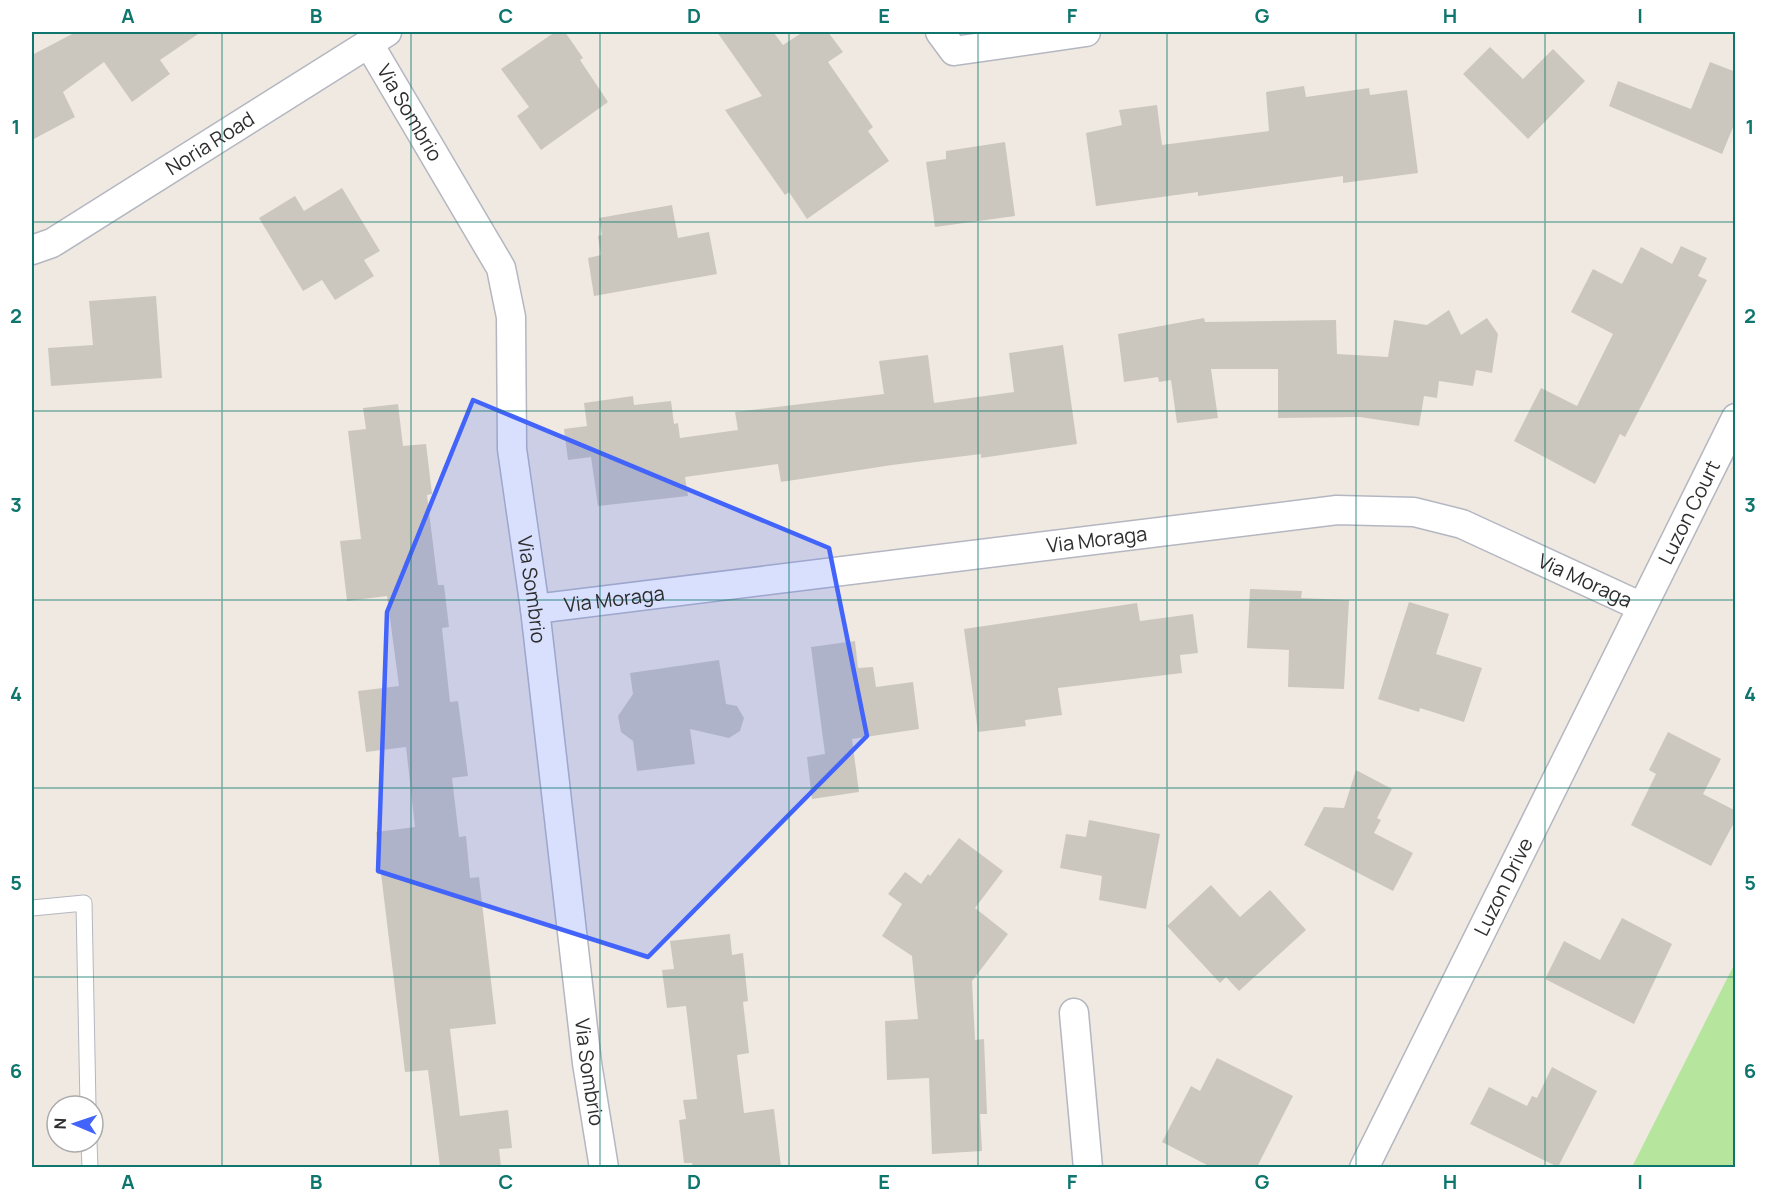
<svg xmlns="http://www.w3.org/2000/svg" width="1767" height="1199" viewBox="0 0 1767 1199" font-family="Manrope,sans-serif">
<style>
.green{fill:#b6e59e}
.building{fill:#cbc7bf}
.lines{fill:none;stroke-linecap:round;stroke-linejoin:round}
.lane-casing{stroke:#b4b7c1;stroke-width:17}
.street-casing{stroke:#b4b7c1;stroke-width:31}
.lane{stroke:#fff;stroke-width:15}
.street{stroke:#fff;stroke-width:28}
.marked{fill:#4264fb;fill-opacity:0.2;stroke:#4264fb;stroke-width:4.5;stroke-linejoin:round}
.grid{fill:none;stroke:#0f766e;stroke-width:1.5;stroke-opacity:0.55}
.labels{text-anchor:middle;stroke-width:4.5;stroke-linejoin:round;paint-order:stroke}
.street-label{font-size:20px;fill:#2e2e2e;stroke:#fff}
.neatline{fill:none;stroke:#0f766e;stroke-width:2}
.grid-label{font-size:20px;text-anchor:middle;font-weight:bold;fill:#0f766e}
</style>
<rect width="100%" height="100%" fill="#efe9e1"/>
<path class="green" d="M 1735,963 L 1735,1167 L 1632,1167 Z"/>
<path class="building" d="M 76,32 L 201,32 L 160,60 L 170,74 L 132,102 L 104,62 L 63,92 L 75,117 L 32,140 L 32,55 Z
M 555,32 L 565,32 L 583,58 L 580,60 L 608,102 L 541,150 L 517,116 L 529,107 L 501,69 Z
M 717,32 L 773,32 L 783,45 L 803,32 L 828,32 L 843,52 L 828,62 L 873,127 L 868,131 L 889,161 L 807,219 L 789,192 L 785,195 L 725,110 L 762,96 Z
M 1490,47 L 1523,79 L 1553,49 L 1585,81 L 1528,139 L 1463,74 Z
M 1710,62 L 1736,72 L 1736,120 L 1722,154 L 1609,106 L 1618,81 L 1691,109 Z
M 1304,86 L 1306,97 L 1369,88 L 1370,95 L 1407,90 L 1418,173 L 1343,183 L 1343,176 L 1198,196 L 1198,192 L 1096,206 L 1086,133 L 1122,125 L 1119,110 L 1157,105 L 1162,145 L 1269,131 L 1266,92 Z
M 1005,142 L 1015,216 L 935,227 L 926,162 L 946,159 L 946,151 Z
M 342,188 L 380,251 L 364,260 L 374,276 L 335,300 L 322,280 L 303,291 L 259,218 L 295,196 L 304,211 Z
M 672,205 L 678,238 L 709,232 L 717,274 L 594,296 L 588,258 L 601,255 L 598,236 L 602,235 L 599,218 Z
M 1681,246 L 1707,258 L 1698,276 L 1707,280 L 1625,437 L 1620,434 L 1595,484 L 1514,441 L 1541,388 L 1577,406 L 1613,334 L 1571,312 L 1593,269 L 1622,284 L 1641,247 L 1672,264 Z
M 156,296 L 162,378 L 51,386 L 48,348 L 93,345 L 89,301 Z
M 1449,310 L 1461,335 L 1487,318 L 1498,334 L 1492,373 L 1476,370 L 1473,386 L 1439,381 L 1437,398 L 1424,396 L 1419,426 L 1360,417 L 1278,418 L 1278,369 L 1211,369 L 1218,418 L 1177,423 L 1171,380 L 1159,382 L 1158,377 L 1124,382 L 1118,334 L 1204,318 L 1205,322 L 1336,320 L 1337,354 L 1388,357 L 1394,320 L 1427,325 Z
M 1063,345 L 1077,444 L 981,458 L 981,454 L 892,465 L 781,482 L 778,464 L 685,477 L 688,496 L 598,506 L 591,457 L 568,460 L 564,429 L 587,426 L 584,403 L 633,396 L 634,405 L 671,401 L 674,424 L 678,423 L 680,438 L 738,430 L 735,412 L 884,394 L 879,361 L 928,355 L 934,403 L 1014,392 L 1009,353 Z
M 398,404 L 403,446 L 426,444 L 432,494 L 427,495 L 438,585 L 444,585 L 449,627 L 442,628 L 450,702 L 458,701 L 468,776 L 452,778 L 459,837 L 466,836 L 470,878 L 479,877 L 496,1024 L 450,1029 L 460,1116 L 508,1110 L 512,1148 L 499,1149 L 501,1167 L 440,1167 L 428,1070 L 405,1072 L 376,832 L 415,827 L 406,747 L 366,752 L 358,691 L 399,686 L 387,596 L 347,601 L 340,541 L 361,539 L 348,431 L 366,429 L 363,408 Z
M 1250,589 L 1302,591 L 1301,598 L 1349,600 L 1344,689 L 1288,687 L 1289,650 L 1247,648 Z
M 1409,602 L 1449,614 L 1436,654 L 1482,668 L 1464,722 L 1420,708 L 1419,712 L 1378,699 Z
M 1137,603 L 1140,621 L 1193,614 L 1198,653 L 1180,655 L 1182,673 L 1058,688 L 1062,715 L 1025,720 L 1026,726 L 978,732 L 964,629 Z
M 855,641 L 858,668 L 873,667 L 876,687 L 913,682 L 919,729 L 852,739 L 859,792 L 812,799 L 807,757 L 825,754 L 811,647 Z
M 719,660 L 726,704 L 737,706 L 744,718 L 740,731 L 729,738 L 690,729 L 695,764 L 637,771 L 633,741 L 621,732 L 618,716 L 633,694 L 630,673 Z
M 1668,732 L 1721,759 L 1703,794 L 1736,811 L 1736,819 L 1711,866 L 1631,825 L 1656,774 L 1649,770 Z
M 1356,770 L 1392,789 L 1377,818 L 1381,820 L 1374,833 L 1413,853 L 1393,891 L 1304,845 L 1324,807 L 1344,808 Z
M 1089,820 L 1160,834 L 1146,909 L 1099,900 L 1102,876 L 1060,868 L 1066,834 L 1086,837 Z
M 959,838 L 1003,871 L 975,908 L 1008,934 L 972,981 L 975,1040 L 984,1039 L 987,1114 L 980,1114 L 982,1151 L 932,1154 L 929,1078 L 887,1080 L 885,1021 L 918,1019 L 912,956 L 882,936 L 902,904 L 888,894 L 905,872 L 921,884 L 928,874 L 930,876 Z
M 1211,885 L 1240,917 L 1270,890 L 1306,930 L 1239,991 L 1226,977 L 1220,983 L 1167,926 Z
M 1622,918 L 1672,944 L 1634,1024 L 1545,979 L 1564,941 L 1600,960 Z
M 730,934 L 732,955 L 743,953 L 748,1001 L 743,1002 L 749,1053 L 737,1055 L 744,1113 L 774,1109 L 781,1167 L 693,1167 L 692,1163 L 684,1163 L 679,1120 L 686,1119 L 683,1100 L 697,1099 L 686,1006 L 667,1008 L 662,970 L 674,969 L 670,941 Z
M 1217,1058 L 1293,1096 L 1257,1167 L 1211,1167 L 1162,1142 L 1191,1086 L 1200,1091 Z
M 1552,1067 L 1597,1091 L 1558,1167 L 1470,1124 L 1489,1087 L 1527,1106 L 1532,1096 L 1537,1098 Z"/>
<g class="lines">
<g class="lane-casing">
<path id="lane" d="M 32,908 L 84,903 L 88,1106
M 89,1142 L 90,1168"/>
</g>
<g class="street-casing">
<g id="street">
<path d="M 940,32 L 954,51 L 1086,32"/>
<path id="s1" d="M 369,44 L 501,268 L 511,317 L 512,449 L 535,609 L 587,1063 L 604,1168"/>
<path id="s2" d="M 32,250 L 52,243 L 387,32"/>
<path id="s3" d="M 535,609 L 1337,510 L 1414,512 L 1462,524 L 1642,607"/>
<path d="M 1074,1013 L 1088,1168"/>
<path id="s4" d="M 1364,1168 L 1736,418"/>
</g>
</g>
<use href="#lane" class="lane"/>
<use href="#street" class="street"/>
</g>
<path class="marked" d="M 473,400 L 829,548 L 867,736 L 648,957 L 378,871 L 387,612 Z"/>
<path class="grid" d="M 222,32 L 222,1168M 411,32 L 411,1168M 600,32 L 600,1168M 789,32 L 789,1168M 978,32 L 978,1168M 1167,32 L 1167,1168M 1356,32 L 1356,1168M 1545,32 L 1545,1168M 32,222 L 1736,222M 32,411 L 1736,411M 32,600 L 1736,600M 32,788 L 1736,788M 32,977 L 1736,977"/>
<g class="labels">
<g class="street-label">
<text dy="7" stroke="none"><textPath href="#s1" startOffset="80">Via Sombrio</textPath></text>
<text dy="7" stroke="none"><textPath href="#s2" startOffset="208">Noria Road</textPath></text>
<text dy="7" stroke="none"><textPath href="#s4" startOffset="732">Luzon Court</textPath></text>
<text dy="7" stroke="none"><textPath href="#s3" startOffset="566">Via Moraga</textPath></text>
<text dy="7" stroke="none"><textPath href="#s3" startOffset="1070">Via Moraga</textPath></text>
<text dy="7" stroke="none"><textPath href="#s1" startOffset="584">Via Sombrio</textPath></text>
<text dy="7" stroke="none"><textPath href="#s3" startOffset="80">Via Moraga</textPath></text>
<text dy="7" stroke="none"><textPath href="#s4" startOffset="314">Luzon Drive</textPath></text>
<text dy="7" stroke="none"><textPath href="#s1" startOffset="1070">Via Sombrio</textPath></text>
</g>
</g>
<rect width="1767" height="1199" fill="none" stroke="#ffffff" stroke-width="66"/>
<g transform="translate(75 1124) rotate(272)"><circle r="28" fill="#ffffff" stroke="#ababab" stroke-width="1.5"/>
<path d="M0-4.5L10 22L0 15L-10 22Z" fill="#4264fb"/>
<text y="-9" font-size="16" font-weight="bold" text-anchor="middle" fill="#2e2e2e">N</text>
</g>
<rect x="33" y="33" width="1701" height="1133" class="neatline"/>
<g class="grid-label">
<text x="128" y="23">A</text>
<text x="316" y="23">B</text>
<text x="506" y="23">C</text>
<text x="694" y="23">D</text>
<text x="884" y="23">E</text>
<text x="1072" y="23">F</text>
<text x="1262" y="23">G</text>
<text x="1450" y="23">H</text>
<text x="1640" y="23">I</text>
<text x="16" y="134">1</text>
<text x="1750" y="134">1</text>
<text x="16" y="323">2</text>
<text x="1750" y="323">2</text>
<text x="16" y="512">3</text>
<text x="1750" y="512">3</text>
<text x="16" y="701">4</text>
<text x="1750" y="701">4</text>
<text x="16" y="890">5</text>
<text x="1750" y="890">5</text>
<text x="16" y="1078">6</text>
<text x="1750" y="1078">6</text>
<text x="128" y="1189">A</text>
<text x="316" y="1189">B</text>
<text x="506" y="1189">C</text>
<text x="694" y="1189">D</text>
<text x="884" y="1189">E</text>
<text x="1072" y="1189">F</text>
<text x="1262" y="1189">G</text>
<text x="1450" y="1189">H</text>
<text x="1640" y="1189">I</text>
</g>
</svg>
